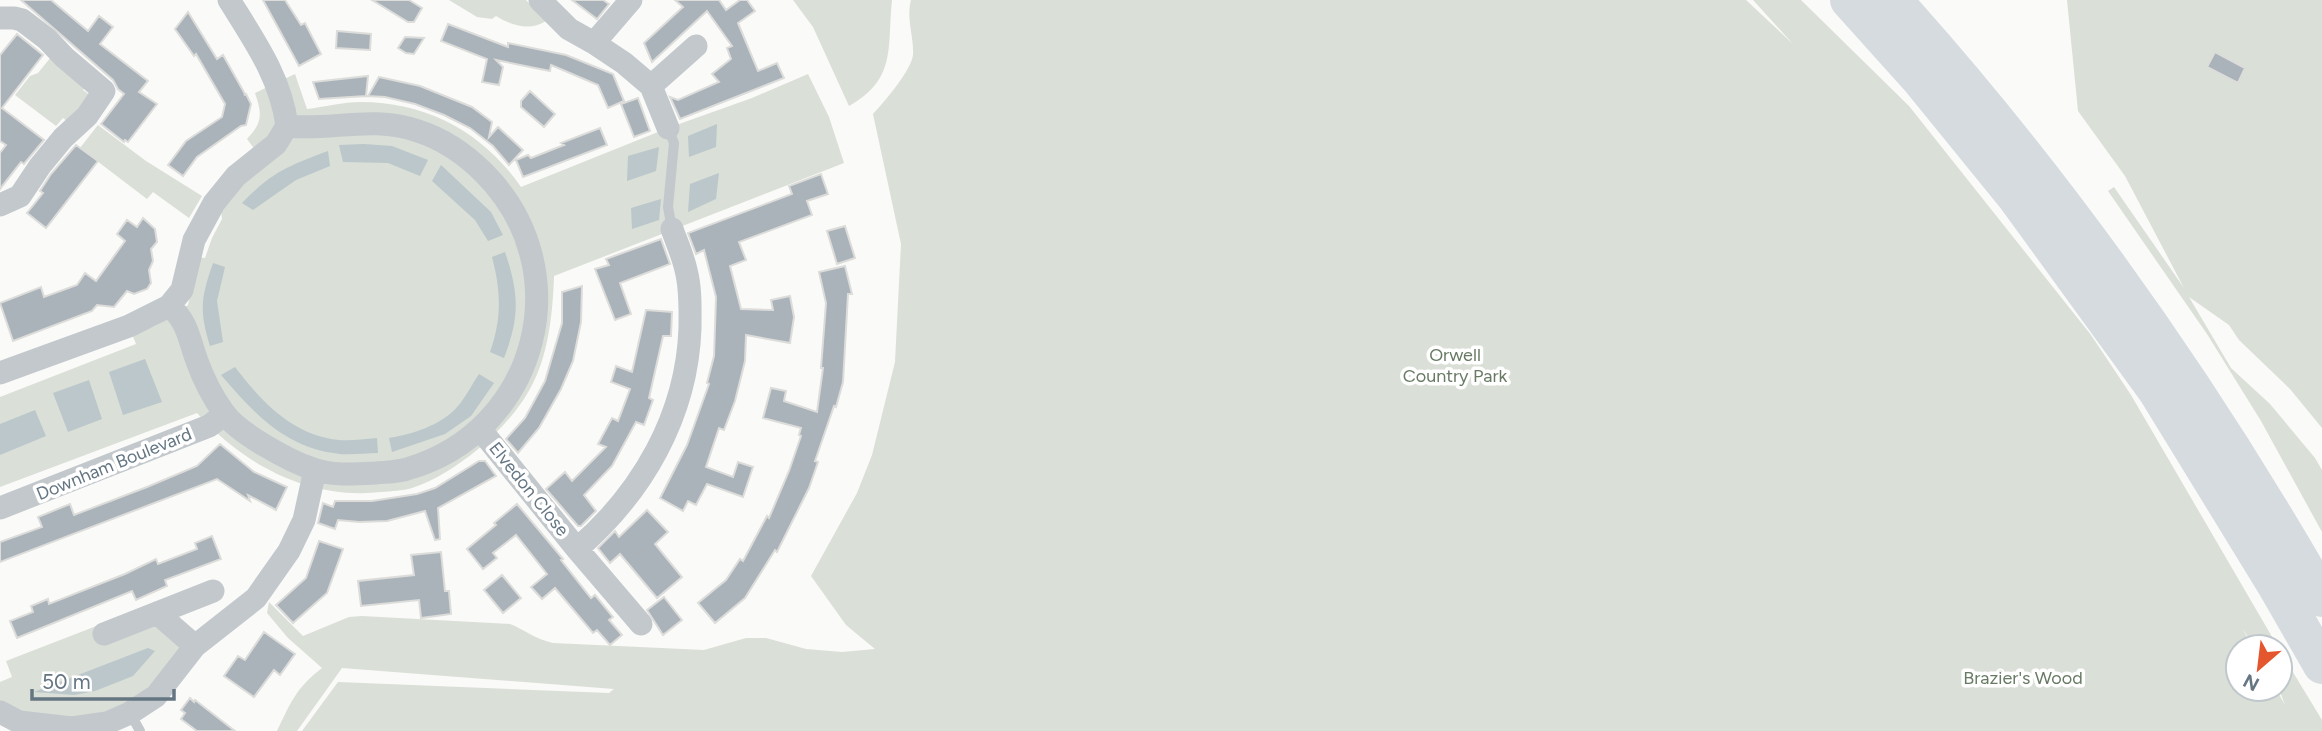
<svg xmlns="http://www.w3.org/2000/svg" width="2322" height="731" viewBox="0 0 2322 731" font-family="Figtree,sans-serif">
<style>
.green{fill:#dadfd7}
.water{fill:#bbc7cb}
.building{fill:#aab3b9;stroke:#dcdcda;stroke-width:2}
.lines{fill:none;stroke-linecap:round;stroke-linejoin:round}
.lane{stroke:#c3c8cc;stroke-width:10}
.street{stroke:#c3c8cc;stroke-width:23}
.highway{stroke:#d6dbdf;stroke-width:38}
.labels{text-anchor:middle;stroke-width:7;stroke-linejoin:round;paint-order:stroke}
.park-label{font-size:18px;fill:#687a64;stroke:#fff}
.street-label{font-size:18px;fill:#657683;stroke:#fff}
</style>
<rect width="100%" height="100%" fill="#fafaf8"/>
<path class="green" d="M 449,0 L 526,0 L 546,21 C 530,31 512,26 496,16 L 492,19 L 477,17 Z
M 793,0 L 892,0 C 887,48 897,79 849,106 L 813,27 Z
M 911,0 L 1746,0 L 1793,44 L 1753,0 L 1801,0 L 1909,106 L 2091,335 L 2131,395 L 2278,647 L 2255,647 L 2242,628 L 2253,647 L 2238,647 L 2238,689 L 2276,689 L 2285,705 L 2279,689 L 2280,651 L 2322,720 L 2322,731 L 302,731 L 338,682 L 609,693 L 614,689 L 342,668 L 297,731 L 277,731 C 291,702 296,688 322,668 L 288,638 L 267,613 L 269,602 L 303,636 L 349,617 L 362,616 L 510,624 C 527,631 533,638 553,643 L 704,650 L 746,638 L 766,638 L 806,649 L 842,652 L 875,649 L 846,625 L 811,576 L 857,493 L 872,455 L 895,362 L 901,244 L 873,114 C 884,102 911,71 913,55 C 914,36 906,19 911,0 Z
M 2067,0 L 2322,0 L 2322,428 L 2290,389 L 2239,340 L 2229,325 L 2189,297 L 2231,368 L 2270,404 L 2315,458 L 2322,470 L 2322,532 L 2261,421 L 2207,334 L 2108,191 L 2114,187 L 2184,288 L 2125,176 L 2078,111 Z
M 51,57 L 87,84 L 83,90 L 91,96 L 70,123 L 63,118 L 56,126 L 15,95 L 30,76 L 38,73 Z
M 295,74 L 307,109 C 324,107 343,102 361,102 C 427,102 484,133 521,187 L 668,128 L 752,98 L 808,74 L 829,117 L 844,163 L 554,276 C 553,309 549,351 534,381 C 522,407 499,432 477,450 C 457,466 436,480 412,488 C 403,491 391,491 381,492 C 309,500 244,465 197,413 L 0,487 L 0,397 L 136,344 L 132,334 L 155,326 L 188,305 L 198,257 L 205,258 L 212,238 L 222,219 L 221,210 L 245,177 L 265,163 L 247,139 C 263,122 262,114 255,93 Z
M 98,125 L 146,161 L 202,196 L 189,218 L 153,192 L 147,199 L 80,148 Z
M 157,613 L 195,646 L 156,696 L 107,723 L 0,712 L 0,682 L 12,677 L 6,661 L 99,625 Z"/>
<path class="water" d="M 717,124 L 716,147 L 689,157 L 688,136 Z
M 364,144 L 392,146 L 428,160 L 420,176 L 388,163 L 343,162 L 339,145 Z
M 659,147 L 656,171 L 627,181 L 628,156 Z
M 328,151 L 330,166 L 296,180 L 253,210 L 242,203 C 272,172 288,166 328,151 Z
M 441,165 L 491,212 L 503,235 L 488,241 L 475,220 L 432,181 Z
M 719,173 L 716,199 L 688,212 L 690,184 Z
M 661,199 L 659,220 L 632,229 L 631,208 Z
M 505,252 C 519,294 520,316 504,358 L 490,352 C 502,318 501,291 492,257 Z
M 213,263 L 225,267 L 217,301 L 223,342 L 210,346 C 199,310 201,298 213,263 Z
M 145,359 L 162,402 L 123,415 L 109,372 Z
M 235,367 C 262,402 292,435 339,440 C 351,441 364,439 377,438 L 378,453 C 366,453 352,455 340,454 C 285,448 255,414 221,375 Z
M 479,374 L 494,383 L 471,416 L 445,434 L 392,452 L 389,438 C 413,434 442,425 458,406 C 466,397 472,384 479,374 Z
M 89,380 L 102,419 L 68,432 L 53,393 Z
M 35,410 L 46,436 L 0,455 L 0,424 Z
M 148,648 L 155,651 L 133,676 L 95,691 L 74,695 L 34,692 Z"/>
<path class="building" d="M 21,0 L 51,0 L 88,31 L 99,16 L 113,27 L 100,44 L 148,81 L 139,92 L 157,104 L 128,142 L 125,140 L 124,142 L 101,124 L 124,94 L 118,89 L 113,80 Z
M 263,0 L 285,0 L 301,25 L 305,23 L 321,54 L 299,66 Z
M 372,0 L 409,0 L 422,8 L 414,22 L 408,22 Z
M 572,0 L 603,0 L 609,4 L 597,19 Z
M 675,0 L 719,0 L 726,10 L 740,0 L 747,0 L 755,11 L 738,23 L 758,71 L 777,63 L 784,78 L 680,119 L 670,97 L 678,100 L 719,82 L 712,74 L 731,59 L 727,48 L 732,46 L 707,11 L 652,62 L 644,43 L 683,7 Z
M 188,12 L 217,59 L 223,55 L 245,94 L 244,95 L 246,94 L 251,104 L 246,125 L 241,126 L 197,157 L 183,176 L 168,165 L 186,141 L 222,117 L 225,104 L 196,54 L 194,56 L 175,29 Z
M 448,24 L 508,47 L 508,43 L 566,55 L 613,74 L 624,101 L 608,108 L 598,85 L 551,65 L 550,71 L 496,60 L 503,67 L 499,85 L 482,82 L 487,59 L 441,41 Z
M 337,31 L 371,34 L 370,50 L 336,48 Z
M 17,34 L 43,55 L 2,108 L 44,140 L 24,164 L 21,162 L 0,189 L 0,153 L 6,145 L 0,141 L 0,55 Z
M 405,37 L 424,38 L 414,54 L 406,53 L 398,48 Z
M 2215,52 L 2245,68 L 2238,83 L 2207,67 Z
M 368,76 L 366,96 L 319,99 L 313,82 Z
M 379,77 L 420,86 L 472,107 L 492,122 L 489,137 L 498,127 L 523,150 L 509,165 L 493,146 L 470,128 L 444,115 L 415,104 L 385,97 L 368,96 Z
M 530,91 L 555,114 L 544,127 L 521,107 L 521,101 Z
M 638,98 L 650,131 L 634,137 L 621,104 Z
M 600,128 L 607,145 L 523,177 L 516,160 L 528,155 L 531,158 L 564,145 L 561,143 Z
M 76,145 L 98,161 L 46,228 L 27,213 L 43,193 L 40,191 L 51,174 Z
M 821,174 L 828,194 L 807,201 L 812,215 L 739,242 L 746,260 L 730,266 L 741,309 L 773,310 L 771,300 L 790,296 L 794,317 L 790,343 L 746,335 L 745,361 L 735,401 L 724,430 L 719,428 L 706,467 L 733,477 L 738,462 L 753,467 L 743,497 L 707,484 L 696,505 L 688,501 L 683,511 L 660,498 L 687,445 L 709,384 L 707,383 L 714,356 L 716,297 L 704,250 L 696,254 L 688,233 L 792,194 L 789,186 Z
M 143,218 L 155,229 L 157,242 L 151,249 L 153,261 L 149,270 L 151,283 L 147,289 L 134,294 L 127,291 L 114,307 L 97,305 L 92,311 L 13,341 L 0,303 L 41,287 L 44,297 L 77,285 L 85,273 L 96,281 L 125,241 L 117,234 L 127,220 L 137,227 Z
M 845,226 L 855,258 L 837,264 L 827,231 Z
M 661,239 L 670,264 L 620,283 L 631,314 L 615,320 L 595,269 L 609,265 L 606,259 Z
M 845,266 L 852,294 L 848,294 L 843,382 L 836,407 L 834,406 L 815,461 L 818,462 L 809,488 L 777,552 L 775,550 L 745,598 L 715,623 L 698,603 L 726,580 L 740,559 L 743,561 L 767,516 L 769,518 L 789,471 L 801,436 L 799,435 L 801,428 L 763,418 L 771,388 L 786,391 L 784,401 L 817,412 L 823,368 L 821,368 L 826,303 L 819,272 Z
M 582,286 L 581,322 L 573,361 L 561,389 L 539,428 L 518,453 L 506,439 L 525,418 L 545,381 L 562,323 L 562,292 Z
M 646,310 L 672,312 L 671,336 L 663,336 L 649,398 L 653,400 L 644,425 L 636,422 L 612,466 L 584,495 L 596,511 L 581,526 L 578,526 L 546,489 L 565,472 L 572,481 L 606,447 L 598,444 L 612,418 L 618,421 L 630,389 L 611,382 L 616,366 L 632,372 Z
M 220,444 L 254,472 L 287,487 L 276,510 L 248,495 L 250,501 L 217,479 L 0,562 L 0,542 L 42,527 L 38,517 L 70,504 L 74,515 L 147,487 L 197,466 Z
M 479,461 L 485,461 L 496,476 L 438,508 L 440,539 L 435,540 L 425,511 L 387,521 L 359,522 L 338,520 L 335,529 L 318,523 L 323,503 L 333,507 L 335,501 L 372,501 L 417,494 L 435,488 Z
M 517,504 L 563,559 L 561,560 L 591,598 L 595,595 L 613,617 L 609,620 L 622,635 L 610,645 L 597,630 L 593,633 L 555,588 L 542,599 L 531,587 L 547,574 L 516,535 L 493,553 L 497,558 L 483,569 L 467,549 L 496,525 L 494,523 Z
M 647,510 L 668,532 L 655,544 L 682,577 L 657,598 L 620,554 L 610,563 L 598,548 L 615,531 L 619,537 Z
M 212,536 L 221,559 L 165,580 L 167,586 L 136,600 L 132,591 L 17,638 L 10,621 L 33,612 L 31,606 L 48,599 L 49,604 L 125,574 L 156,559 L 158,564 L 197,549 L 195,543 Z
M 319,541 L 343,549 L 327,593 L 293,623 L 276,605 L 306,578 Z
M 441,552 L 445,591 L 449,591 L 451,614 L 421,618 L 419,600 L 361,606 L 358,581 L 414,575 L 411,555 Z
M 502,575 L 521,598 L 503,613 L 484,590 Z
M 664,597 L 682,620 L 663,635 L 647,610 Z
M 264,632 L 295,654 L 280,675 L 274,670 L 254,697 L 224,676 L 238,656 L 245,660 Z
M 190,698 L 194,702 L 195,700 L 235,731 L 197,731 L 181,719 L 185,713 L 181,710 Z"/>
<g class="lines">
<path class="lane" d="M 668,128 L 674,143 L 668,207 L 672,229
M 130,713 L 140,731"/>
<path class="street" d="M 229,0 C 254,40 281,78 287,126
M 540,0 L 569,29 L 594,43 L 624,63 L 651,86 L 668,128
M 0,18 L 14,18 L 22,20 L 47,39 L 64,57 L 104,91 L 87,116 L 63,138 L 40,166 L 20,196 L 0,205
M 594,43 L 631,0
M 651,86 L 696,46
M 169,306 C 188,321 189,340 197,361 C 203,378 214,399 224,413 C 238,433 289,461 313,469 C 331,476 357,474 376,473 C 386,472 398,472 407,469 C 539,431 580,269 484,173 C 465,154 443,139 418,131 C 371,115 332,131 287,126
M 0,373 L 129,326 L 169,306 L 182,290 L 194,240 L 214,203 L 236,176 L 276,144 L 287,126
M 480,429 L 577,549 C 642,493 687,416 690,328 C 690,309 691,289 686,270 C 683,256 677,243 672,229
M 0,508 L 209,426 L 225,414
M 577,549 L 641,624
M 157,613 L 195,646
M 104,634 L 213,591
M 0,712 L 19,722 L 72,728 L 107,723 L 130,713 L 156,696 L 195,646 L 256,598 L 289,551 L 304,520 L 315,470"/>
<path class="highway" d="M 1849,0 L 1920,79 L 2016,197 L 2157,391 L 2276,585 L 2322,665
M 1893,0 C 2057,182 2200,385 2322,598"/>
</g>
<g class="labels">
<g class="park-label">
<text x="1455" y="361">Orwell<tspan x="1455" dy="21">Country Park</tspan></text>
<text x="2023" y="684">Brazier's Wood</text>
</g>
<g class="street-label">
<text transform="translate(114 464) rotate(-22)" y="6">Downham Boulevard</text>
<text transform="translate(529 489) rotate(51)" y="6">Elvedon Close</text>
</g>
</g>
<g transform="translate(2259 668) rotate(208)"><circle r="33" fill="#ffffff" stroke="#c1c8cd" stroke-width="2"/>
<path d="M0-5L12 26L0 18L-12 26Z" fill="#e4572e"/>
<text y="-10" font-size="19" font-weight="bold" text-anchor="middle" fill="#657683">N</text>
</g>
<path d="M32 689v10h142v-10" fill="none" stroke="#657683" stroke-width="3.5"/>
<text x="42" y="689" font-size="21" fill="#657683" stroke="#ffffff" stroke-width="5" paint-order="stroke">50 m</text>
</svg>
